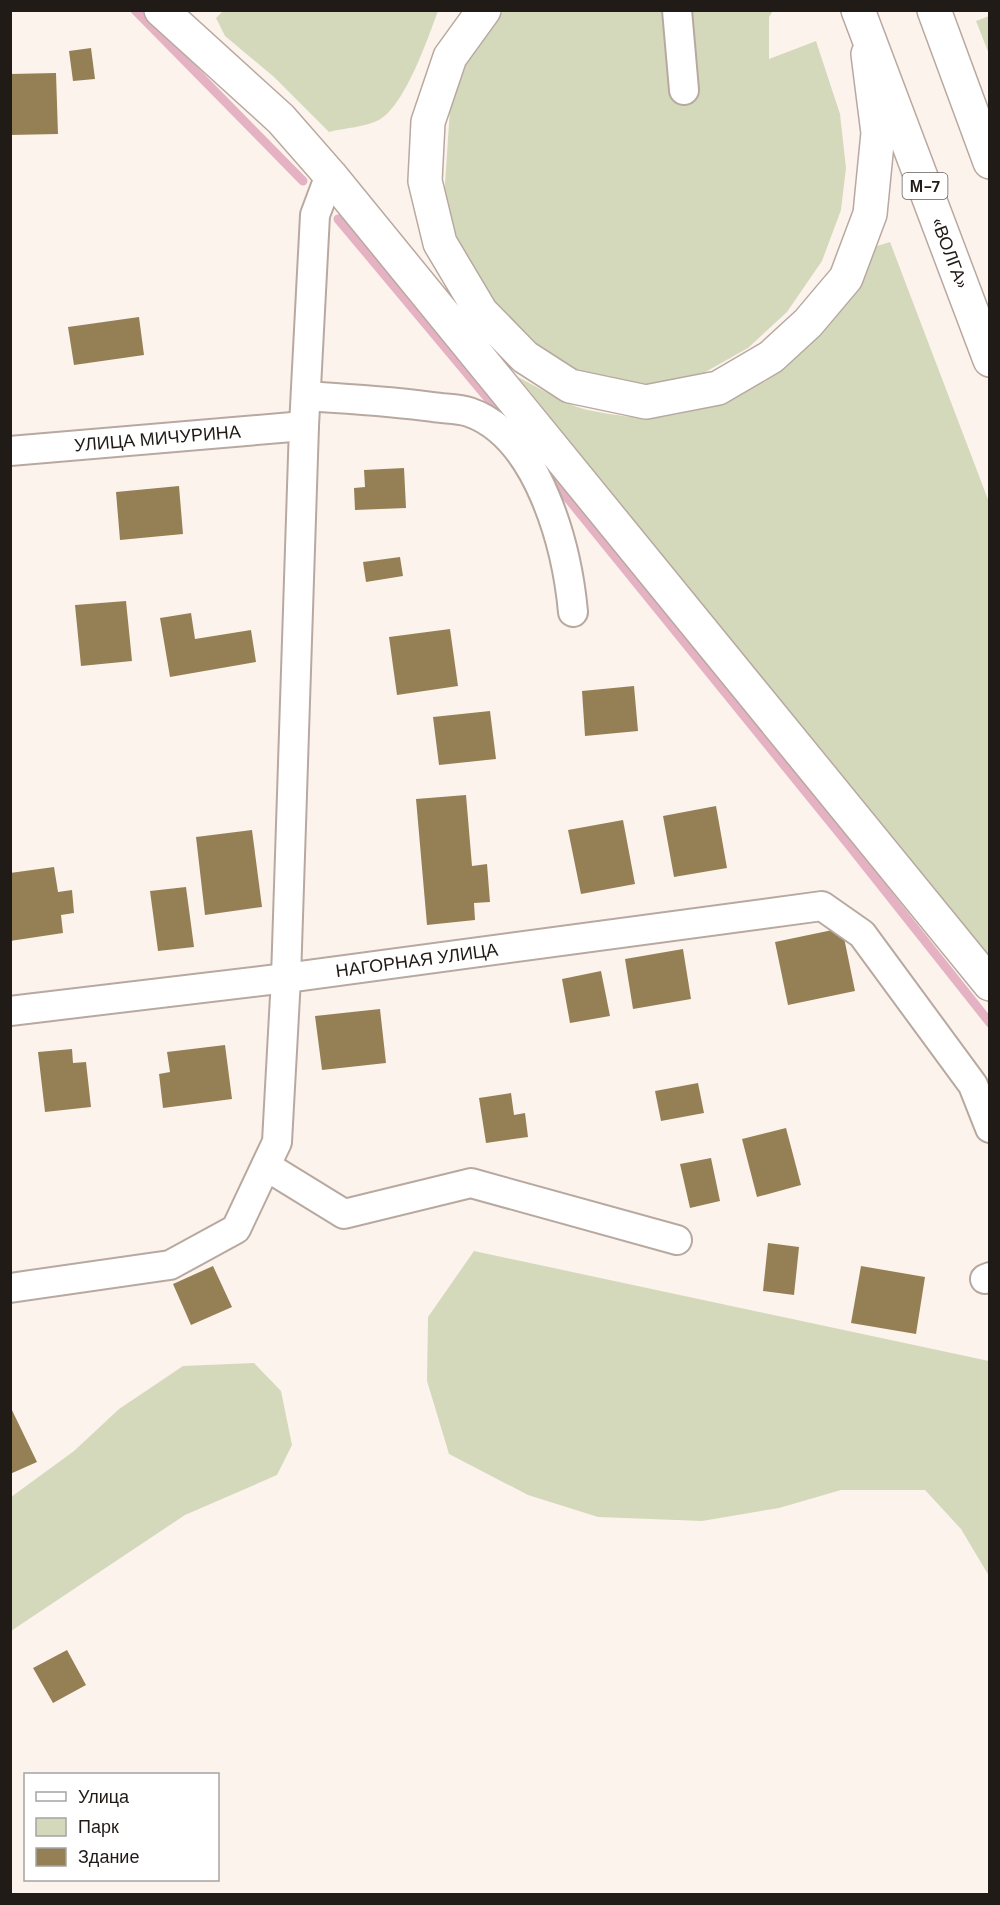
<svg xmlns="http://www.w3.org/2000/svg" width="1000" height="1905" viewBox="0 0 1000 1905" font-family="'DM Sans',sans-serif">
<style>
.green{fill:#d5d9bc}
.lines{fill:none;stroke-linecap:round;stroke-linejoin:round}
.stream{stroke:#e5b2c4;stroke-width:9}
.building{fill:#958056}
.minor-casing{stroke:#b8a9a0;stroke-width:32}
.major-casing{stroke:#b8a9a0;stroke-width:36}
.highway-casing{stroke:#b8a9a0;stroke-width:36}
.minor{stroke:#fff;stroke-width:28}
.major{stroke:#fff;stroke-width:33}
.highway{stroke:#fff;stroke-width:33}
.labels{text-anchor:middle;stroke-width:4.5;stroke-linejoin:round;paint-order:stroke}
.shield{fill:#fff;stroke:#645f5d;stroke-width:1.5}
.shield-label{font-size:16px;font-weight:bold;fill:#211b18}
.street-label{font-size:18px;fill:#211b18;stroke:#fff}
</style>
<rect width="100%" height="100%" fill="#fdf3ed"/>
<path class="green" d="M 223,11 L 223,10 L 438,11 C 428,38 405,106 379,120 C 366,127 344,128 329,132 L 274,77 L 225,36 L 216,18 Z
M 504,11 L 773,11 L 769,17 L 769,59 L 816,41 L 840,114 L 846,168 L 841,210 L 822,261 L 787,312 L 748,348 L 693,379 L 631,386 L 584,377 L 518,334 L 470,274 L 444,199 L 450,108 L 477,35 Z
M 989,16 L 990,16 L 989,54 L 976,21 Z
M 890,242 L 989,502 L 989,961 L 518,377 C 538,387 567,406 588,410 C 607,414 643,420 661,417 C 765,404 833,336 877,246 Z
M 474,1251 L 989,1361 L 989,1576 L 961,1529 L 925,1490 L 841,1490 L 779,1508 L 702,1521 L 598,1517 L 528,1495 L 449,1454 L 427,1381 L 428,1317 Z
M 254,1363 L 281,1391 L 292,1445 L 277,1475 L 185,1515 L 11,1631 L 11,1497 L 74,1451 L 119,1409 L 183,1366 Z"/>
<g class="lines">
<path class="stream" d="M 135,10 L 303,181
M 338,219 L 506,420
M 544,469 L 848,844 L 990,1023"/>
</g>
<path class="building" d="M 91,48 L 95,79 L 73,81 L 69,51 Z
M 56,73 L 58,134 L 10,135 L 10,74 Z
M 139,317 L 144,355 L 74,365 L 68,327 Z
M 404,468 L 406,508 L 355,510 L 354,488 L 365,487 L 364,470 Z
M 179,486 L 183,534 L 120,540 L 116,492 Z
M 400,557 L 403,576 L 366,582 L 363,562 Z
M 126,601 L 132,661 L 81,666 L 75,605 Z
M 191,613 L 195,639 L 251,630 L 256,662 L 170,677 L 160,618 Z
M 450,629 L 458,686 L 397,695 L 389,637 Z
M 634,686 L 638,731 L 585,736 L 582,691 Z
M 490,711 L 496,759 L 439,765 L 433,717 Z
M 466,795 L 472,866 L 487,864 L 490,902 L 474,903 L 475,920 L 427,925 L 416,799 Z
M 716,806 L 727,868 L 674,877 L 663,816 Z
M 623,820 L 635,884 L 581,894 L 568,830 Z
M 252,830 L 262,907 L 205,915 L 196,837 Z
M 54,867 L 58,892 L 72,890 L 74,913 L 61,915 L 63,933 L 10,941 L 10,873 Z
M 186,887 L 194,947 L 158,951 L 150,891 Z
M 842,928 L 855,991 L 788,1005 L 775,942 Z
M 683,949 L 691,999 L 633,1009 L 625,959 Z
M 601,971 L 610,1016 L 570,1023 L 562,979 Z
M 380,1009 L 386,1063 L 322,1070 L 315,1016 Z
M 225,1045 L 232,1099 L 163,1108 L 159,1074 L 170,1072 L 167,1052 Z
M 72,1049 L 73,1063 L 86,1062 L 91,1107 L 45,1112 L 38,1052 Z
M 698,1083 L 704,1113 L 661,1121 L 655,1091 Z
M 511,1093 L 514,1115 L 525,1113 L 528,1137 L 486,1143 L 479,1098 Z
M 786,1128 L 801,1185 L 757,1197 L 742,1139 Z
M 711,1158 L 720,1201 L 690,1208 L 680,1164 Z
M 768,1243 L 799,1247 L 794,1295 L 763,1291 Z
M 213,1266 L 232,1307 L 191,1325 L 173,1284 Z
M 861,1266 L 925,1277 L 916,1334 L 851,1323 Z
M 10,1406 L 37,1462 L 10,1474 Z
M 67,1650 L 86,1685 L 53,1703 L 33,1668 Z"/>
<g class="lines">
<g class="minor-casing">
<g id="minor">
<path d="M 677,10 L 684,90"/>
<path d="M 306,396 C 348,399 390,401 433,407 C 444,409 458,408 469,412 C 539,436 567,547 573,612"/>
<path id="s1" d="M 10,451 L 304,426"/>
<path id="s2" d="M 10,1011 L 286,978 L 822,906 L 862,934 L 973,1085 L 990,1128"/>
<path d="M 266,1166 L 344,1214 L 471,1183 L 677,1240"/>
<path d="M 985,1279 L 990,1277"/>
<path d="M 10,1288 L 170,1265 L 236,1229 L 277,1142 L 286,978 L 304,426 L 315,215 L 330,175"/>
</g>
</g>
<g class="major-casing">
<path id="major" d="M 161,10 L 281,119 L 330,175 L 990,984
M 484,10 L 450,57 L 428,122 L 425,181 L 440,243 L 481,312 L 525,357 L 570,386 L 646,402 L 718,388 L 771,357 L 808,323 L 846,278 L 870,214 L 878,133 L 868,54"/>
</g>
<g class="highway-casing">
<g id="highway">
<path id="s3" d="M 858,10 L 990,360"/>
<path d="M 934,10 L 990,162"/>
</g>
</g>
<use href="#minor" class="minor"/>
<use href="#major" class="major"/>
<use href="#highway" class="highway"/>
</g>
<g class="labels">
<rect class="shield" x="902.5" y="173" width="45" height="26" rx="4.5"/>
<g class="shield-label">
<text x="925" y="192">М-7</text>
</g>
<g class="street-label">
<text dy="6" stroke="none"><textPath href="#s3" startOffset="260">«ВОЛГА»</textPath></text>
<text dy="6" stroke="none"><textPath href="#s1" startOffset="148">УЛИЦА МИЧУРИНА</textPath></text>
<text dy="6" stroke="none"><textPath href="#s2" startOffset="410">НАГОРНАЯ УЛИЦА</textPath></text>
</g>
</g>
<rect width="1000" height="1905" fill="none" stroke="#211b18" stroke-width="24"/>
<rect x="24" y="1773" width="195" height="108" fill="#ffffff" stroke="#a6a4a3" stroke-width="1.5"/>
<rect x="36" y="1792" width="30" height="9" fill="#ffffff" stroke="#a6a4a3" stroke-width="1.5"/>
<text x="78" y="1803" font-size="18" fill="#211b18">Улица</text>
<rect x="36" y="1818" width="30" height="18" fill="#d5d9bc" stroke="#a6a4a3" stroke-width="1.5"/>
<text x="78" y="1833" font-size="18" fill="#211b18">Парк</text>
<rect x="36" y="1848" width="30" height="18" fill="#958056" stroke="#a6a4a3" stroke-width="1.5"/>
<text x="78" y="1863" font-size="18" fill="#211b18">Здание</text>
</svg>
